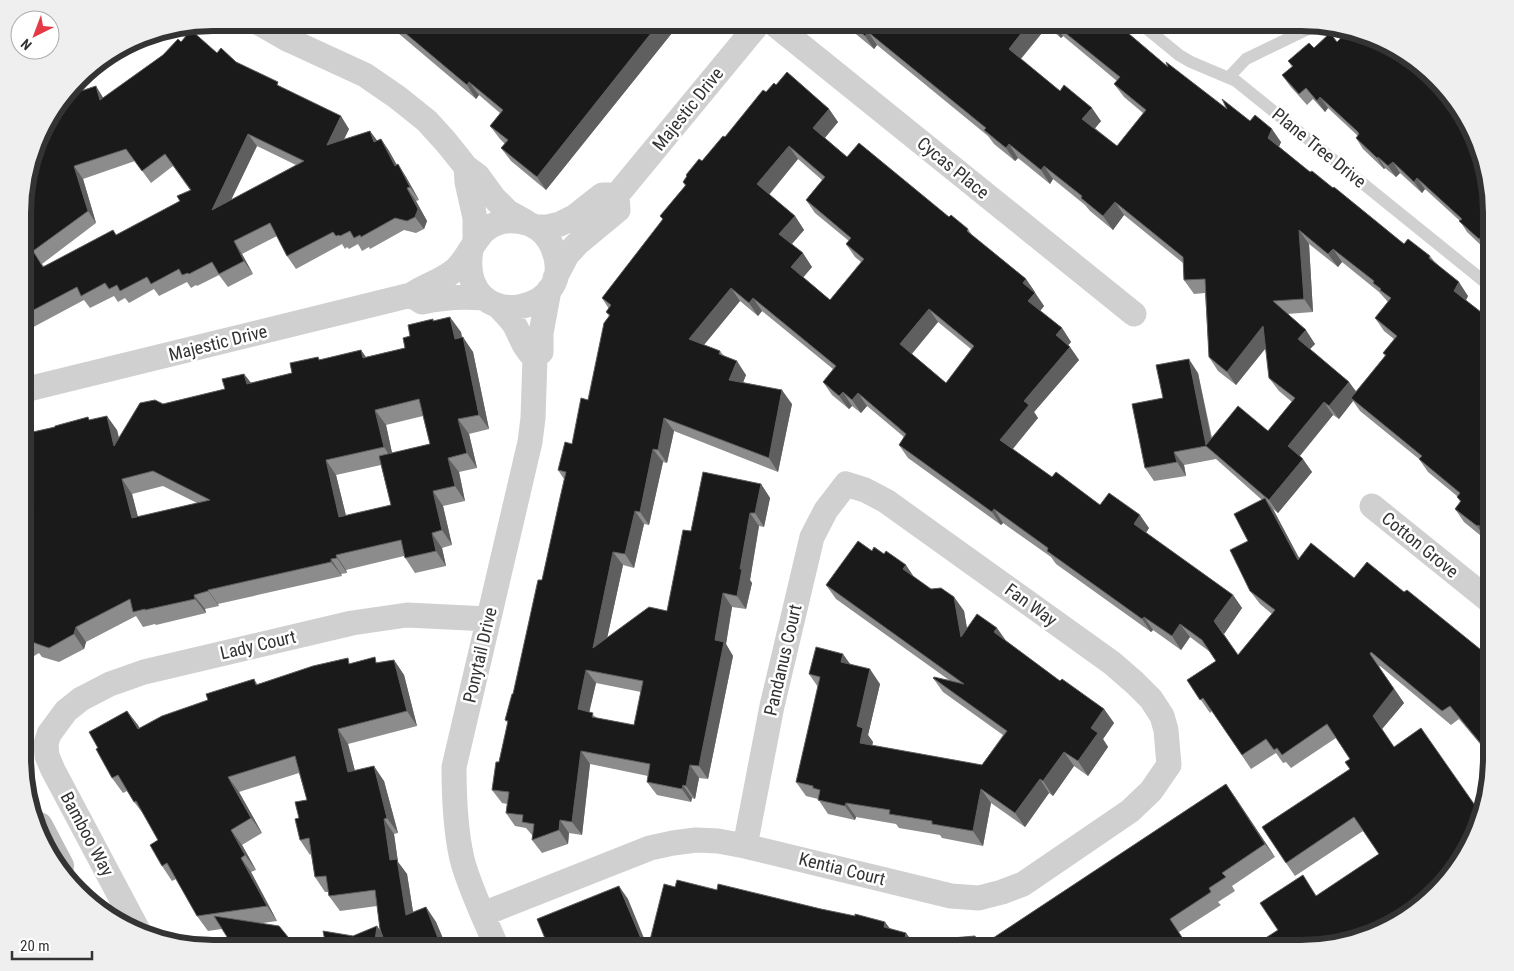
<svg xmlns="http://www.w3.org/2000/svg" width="1514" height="971" viewBox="0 0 1514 971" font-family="'Roboto Condensed',sans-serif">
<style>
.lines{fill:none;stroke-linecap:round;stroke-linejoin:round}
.lane{stroke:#d0d0d0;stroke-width:12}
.street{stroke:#d0d0d0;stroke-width:25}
.secondary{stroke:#bdbdbd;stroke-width:28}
.wall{fill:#8c8c8c;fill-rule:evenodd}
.shaded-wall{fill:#5f5f5f}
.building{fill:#1a1a1a;stroke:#5f5f5f;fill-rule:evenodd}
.labels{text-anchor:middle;stroke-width:5;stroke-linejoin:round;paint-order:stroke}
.street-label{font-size:18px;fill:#333;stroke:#fff}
.rim{fill:none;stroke:#333;stroke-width:6}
</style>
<rect width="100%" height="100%" fill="#fff"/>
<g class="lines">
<path class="lane" d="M 1140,23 L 1179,55 L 1191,62 L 1236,81 L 1491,287
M 1229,77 L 1246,59 L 1316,25"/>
<path class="street" d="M 259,23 L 289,40 L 365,75 L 397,97 L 427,121 L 446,142 L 466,167 L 478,176 L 494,198 L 508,212 L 526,222
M 773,23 L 1134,314
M 466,167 L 467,182 L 475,218 L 475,242
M 535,227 L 548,227 L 560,224 L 574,217 L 602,195 L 617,195
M 555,278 L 567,255 L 577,244 L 618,210 L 617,195 L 759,23
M 413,296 L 422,302 C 444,297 462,296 484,298
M 497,305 C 503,311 509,317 514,324 C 521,336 524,349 535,358
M 24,390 L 411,295 C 426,284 444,281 457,268 C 468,257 473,242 484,231 C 503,214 538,219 550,242 C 589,315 456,339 471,250
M 1372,506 L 1491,602
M 483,914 L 650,848 L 673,843 L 696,840 L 718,841 L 745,846 L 951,896 L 979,898 L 1002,892 L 1023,884 L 1130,811 L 1151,791 L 1169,765 L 1166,730 L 1162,716 L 1151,699 L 1135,683 L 1112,663 L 886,501 L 865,490 L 846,484 L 826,510 L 812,537 L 772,706 L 745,846
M 139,932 L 53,770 L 47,756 L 46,744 L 49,734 L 66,711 L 81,699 L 110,684 L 144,672 L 352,623 L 407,615 L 488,619
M 497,948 C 486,921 469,887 462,859 C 455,828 454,798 454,767 L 530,442 L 533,418 L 535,358 L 541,352 L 541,333 L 549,290"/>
<path class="secondary" d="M 39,826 L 60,866"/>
</g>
<path class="wall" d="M 370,22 L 381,22 L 376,28 Z
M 385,22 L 671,22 L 668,27 L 672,33 L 546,190 L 511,161 L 501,148 L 505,144 L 500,139 L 490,126 L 500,113 L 479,95 L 476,99 Z
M 846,22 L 1115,22 L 1168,67 L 1227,109 L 1250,121 L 1281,142 L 1279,147 L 1310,172 L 1333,188 L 1404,244 L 1430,256 L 1434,261 L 1468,296 L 1466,300 L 1491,320 L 1491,541 L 1488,538 L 1486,540 L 1464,522 L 1455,509 L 1460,502 L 1457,496 L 1428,472 L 1419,459 L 1360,411 L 1353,401 L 1339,419 L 1333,415 L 1300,456 L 1312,472 L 1278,513 L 1273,509 L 1299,558 L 1354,578 L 1404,592 L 1491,658 L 1491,757 L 1459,719 L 1451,725 L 1380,666 L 1379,667 L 1404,703 L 1382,729 L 1459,864 L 1396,923 L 1313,948 L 1278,930 L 1316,896 L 1379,854 L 1363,831 L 1295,876 L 1286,863 L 1350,769 L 1350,759 L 1336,738 L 1291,768 L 1286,762 L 1283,763 L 1276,753 L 1251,769 L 1212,711 L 1210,713 L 1187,680 L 1216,661 L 1210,652 L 1190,637 L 1181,650 L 1153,630 L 1151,632 L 1056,564 L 1051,557 L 1003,523 L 1001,525 L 908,458 L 899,445 L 904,437 L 867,406 L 861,413 L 852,406 L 849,409 L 832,395 L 823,382 L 833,369 L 762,311 L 758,316 L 740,301 L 704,345 L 720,351 L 724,356 L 746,375 L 743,382 L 792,404 L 778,472 L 674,431 L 667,463 L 663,462 L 649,525 L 644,524 L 634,568 L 623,565 L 607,638 L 667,611 L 691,531 L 761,484 L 770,498 L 764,527 L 759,526 L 750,580 L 752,583 L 746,609 L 732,607 L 726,644 L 733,656 L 708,779 L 699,778 L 695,799 L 692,798 L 691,802 L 657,795 L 647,782 L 648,776 L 590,764 L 582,835 L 569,833 L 568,844 L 542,853 L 532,840 L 533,836 L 532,835 L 526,828 L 515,826 L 506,813 L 507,804 L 502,803 L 492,790 L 508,723 L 505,720 L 513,694 L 542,580 L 564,479 L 558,470 L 572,444 L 588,400 L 609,316 L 606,312 L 609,309 L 602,298 L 663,220 L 660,216 L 685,186 L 683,182 L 687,177 L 686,175 L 702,161 L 725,137 L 766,92 L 776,85 L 829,109 L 838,122 L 825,138 L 847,157 L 949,217 L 968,229 L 972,235 L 1026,279 L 1044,306 L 1040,311 L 1062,328 L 1071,342 L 1068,345 L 1070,347 L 1079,360 L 1034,412 L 1038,418 L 1013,449 L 1052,477 L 1100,505 L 1149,528 L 1146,533 L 1233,595 L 1242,608 L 1224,634 L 1238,655 L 1272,614 L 1260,604 L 1250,591 L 1248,541 L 1262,500 L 1216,459 L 1184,465 L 1186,476 L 1154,481 L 1145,468 L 1163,398 L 1198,373 L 1212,438 L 1268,431 L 1292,402 L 1279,391 L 1269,378 L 1266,348 L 1236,385 L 1218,371 L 1209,357 L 1205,293 L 1194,294 L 1184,280 L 1183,263 L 1124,215 L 1113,230 L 1090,211 L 1085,205 L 1053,179 L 1050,184 L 1018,158 L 1015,161 L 994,144 L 988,136 L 877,45 L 874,49 L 851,30 ZM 1046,28 L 1049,30 L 1050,29 L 1061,38 L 1063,36 L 1117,81 L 1114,84 L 1124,97 L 1143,113 L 1117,146 L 1095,128 L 1101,121 L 1060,91 L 1021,59 ZM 798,159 L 822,180 L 806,200 L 815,213 L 849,241 L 846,244 L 855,257 L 861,262 L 830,300 L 803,277 L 812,267 L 792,244 L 804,230 L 795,216 L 769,195 ZM 1309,244 L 1338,267 L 1342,262 L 1379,292 L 1388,302 L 1375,318 L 1384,331 L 1394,339 L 1383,353 L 1385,356 L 1356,391 L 1349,382 L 1310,349 L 1315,344 L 1287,314 L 1313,312 ZM 938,322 L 971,349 L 946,383 L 912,354 ZM 596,683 L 641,692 L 634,725 L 597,718 L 589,712 Z
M 1186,22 L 1212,22 L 1192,32 Z
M 181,42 L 217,53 L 236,62 L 281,87 L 349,129 L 344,139 L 370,131 L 377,141 L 381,139 L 389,151 L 397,165 L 398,164 L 406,177 L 419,200 L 416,201 L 427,221 L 424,229 L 416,233 L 404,230 L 370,249 L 369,247 L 362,251 L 358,244 L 349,249 L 347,247 L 345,249 L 342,244 L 296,269 L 287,256 L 277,236 L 242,254 L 253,274 L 228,287 L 219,275 L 197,286 L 196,285 L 191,288 L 187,282 L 159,296 L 154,289 L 129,303 L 125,298 L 118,302 L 114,296 L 90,308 L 84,300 L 26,331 L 24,328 L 24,188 L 103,98 ZM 257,146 L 296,165 L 231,200 ZM 135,161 L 151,183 L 173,166 L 190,190 L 180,201 L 117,235 L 44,266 L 42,264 L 96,223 L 83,179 Z
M 1337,42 L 1491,201 L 1491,245 L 1486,250 L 1467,232 L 1460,221 L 1425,189 L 1422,193 L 1400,173 L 1396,177 L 1385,168 L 1384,169 L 1363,149 L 1356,138 L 1358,136 L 1328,108 L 1325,112 L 1313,99 L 1307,105 L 1290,86 L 1282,75 L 1292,67 L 1288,61 L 1314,48 Z
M 434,321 L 461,332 L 462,338 L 473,352 L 489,429 L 469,434 L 477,468 L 459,472 L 465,501 L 443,506 L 452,545 L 442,548 L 446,566 L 415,573 L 404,556 L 346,570 L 347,573 L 341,574 L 342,576 L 218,604 L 219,606 L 205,609 L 206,613 L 156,625 L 155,624 L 143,627 L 136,616 L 86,642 L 84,649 L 59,662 L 42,657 L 39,653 L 34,656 L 24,643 L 24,434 L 55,427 L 88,417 L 89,420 L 117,430 L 119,438 L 163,404 L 225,389 L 244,374 L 251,383 L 292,373 L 318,357 L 320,360 L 361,350 L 366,357 L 405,348 L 410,336 ZM 423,416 L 430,444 L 392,453 L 386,425 ZM 381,465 L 391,505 L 346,516 L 336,475 ZM 163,486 L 197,503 L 138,517 L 132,494 Z
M 872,551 L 914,577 L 931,589 L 954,597 L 964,611 L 967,629 L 1006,641 L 1060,681 L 1104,709 L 1114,723 L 1103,739 L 1108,747 L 1088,776 L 1074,766 L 1053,796 L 1049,793 L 1025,827 L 991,803 L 983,846 L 942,838 L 940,835 L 899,828 L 896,824 L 856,817 L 855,820 L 828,814 L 818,799 L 806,796 L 796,782 L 818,687 L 809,674 L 851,665 L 880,684 L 868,735 L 873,742 L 872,746 L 982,765 L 1003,735 L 943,692 L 933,678 L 949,680 L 836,599 L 826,585 Z
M 394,660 L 404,675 L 417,726 L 348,744 L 355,771 L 384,781 L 398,833 L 394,834 L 398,862 L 407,874 L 413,912 L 426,907 L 436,922 L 447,948 L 387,948 L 387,947 L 353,936 L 377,926 L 380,931 L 377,906 L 340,911 L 329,896 L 328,892 L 325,892 L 315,877 L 311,854 L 310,855 L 300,840 L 299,818 L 307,800 L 299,773 L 239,792 L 262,833 L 242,845 L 256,870 L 251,872 L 277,921 L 208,931 L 197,916 L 176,879 L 172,881 L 162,866 L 158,840 L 145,816 L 134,802 L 127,791 L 123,793 L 112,778 L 127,711 L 139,728 L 208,700 L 254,679 L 258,685 L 352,663 L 379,662 Z
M 1235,797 L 1275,857 L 1232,886 L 1235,891 L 1218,902 L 1221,905 L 1179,932 L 982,945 Z"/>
<path class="shaded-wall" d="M 373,22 L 381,22 L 376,28 Z
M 660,22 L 671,22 L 668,27 L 672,33 L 546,190 L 537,177 Z
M 1030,22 L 1043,22 L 1046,28 L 1018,62 L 1009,49 Z
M 1044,22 L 1046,22 L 1050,29 L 1049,30 Z
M 1053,23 L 1063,36 L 1061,38 L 1052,25 Z
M 868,32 L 877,45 L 874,49 L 865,36 Z
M 469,82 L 479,95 L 476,99 L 467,85 Z
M 96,86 L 104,99 L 100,100 Z
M 1320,97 L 1328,108 L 1325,112 L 1317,101 Z
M 1092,108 L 1101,121 L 1092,132 L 1082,119 Z
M 829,109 L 838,122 L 822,141 L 813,128 Z
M 341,116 L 349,129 L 335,158 L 327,145 Z
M 1272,129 L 1281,142 L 1277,151 L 1268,138 Z
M 370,131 L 379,143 L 374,142 Z
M 248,134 L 257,146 L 220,223 L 212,210 Z
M 381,139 L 389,151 L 404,178 L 395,166 Z
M 1009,144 L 1018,158 L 1015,161 L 1006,148 Z
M 789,146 L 798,159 L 766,198 L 757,184 Z
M 1378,157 L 1385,168 L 1384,169 L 1377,158 Z
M 1393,162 L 1400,173 L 1396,177 L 1388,166 Z
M 398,164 L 406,177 L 419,200 L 410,187 Z
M 74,166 L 83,179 L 96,223 L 88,211 Z
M 1044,166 L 1053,179 L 1050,184 L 1041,170 Z
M 1417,178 L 1425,189 L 1422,193 L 1414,182 Z
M 407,188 L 416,201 L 427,221 L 424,229 L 415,217 Z
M 1115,202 L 1124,215 L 1113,230 L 1103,216 Z
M 795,216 L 804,230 L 789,247 L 779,234 Z
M 1299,230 L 1309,244 L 1313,312 L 1304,299 Z
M 1485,232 L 1491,240 L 1491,245 L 1486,250 L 1479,239 Z
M 234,241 L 242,254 L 253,274 L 244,261 Z
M 1333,249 L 1342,262 L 1338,267 L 1328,254 Z
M 803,253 L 812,267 L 801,280 L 791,267 Z
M 1026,279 L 1035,292 L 1032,296 L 1023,283 Z
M 1459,282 L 1468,296 L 1464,304 L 1454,291 Z
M 731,288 L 740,301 L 698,352 L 689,339 Z
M 1035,293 L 1044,306 L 1037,315 L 1028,301 Z
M 753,298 L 762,311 L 758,316 L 749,303 Z
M 929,309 L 938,322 L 909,357 L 900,344 Z
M 450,317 L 461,332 L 465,354 L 455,339 Z
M 1263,326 L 1272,340 L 1236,385 L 1227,372 Z
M 1062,328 L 1071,342 L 1065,349 L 1056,335 Z
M 1306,330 L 1315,344 L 1307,352 L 1298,339 Z
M 463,337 L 473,352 L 489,429 L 479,415 Z
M 1070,347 L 1079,360 L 1034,412 L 1038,418 L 1009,453 L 1000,440 L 1024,401 Z
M 361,350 L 371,365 L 363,358 Z
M 1189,359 L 1198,373 L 1214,453 L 1206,445 Z
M 737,361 L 746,375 L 739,393 L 729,380 Z
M 244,374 L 255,388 L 247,384 Z
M 1349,382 L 1358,395 L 1351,398 L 1353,401 L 1339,419 L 1329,406 Z
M 782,390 L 792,404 L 778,472 L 769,458 Z
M 843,392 L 852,406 L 849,409 L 839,396 Z
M 858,393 L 867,406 L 861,413 L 852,400 Z
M 1324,402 L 1333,415 L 1297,459 L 1288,446 Z
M 375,410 L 386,425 L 394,462 L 384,447 Z
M 107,416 L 117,430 L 124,460 L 114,446 Z
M 664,418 L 674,431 L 667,463 L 658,450 Z
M 458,419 L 469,434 L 477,468 L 467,453 Z
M 653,449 L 663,462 L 649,525 L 640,512 Z
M 1174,452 L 1184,465 L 1186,476 L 1177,462 Z
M 448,458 L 459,472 L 465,501 L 455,486 Z
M 1303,459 L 1312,472 L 1278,513 L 1269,500 Z
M 326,460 L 336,475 L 350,532 L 339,517 Z
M 122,479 L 132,494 L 142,533 L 132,518 Z
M 761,484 L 770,498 L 764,527 L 755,513 Z
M 433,491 L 443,506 L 452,545 L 442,530 Z
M 1265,498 L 1274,511 L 1307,573 L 1298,560 Z
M 994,509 L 1003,523 L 1001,525 L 992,512 Z
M 635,511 L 644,524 L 634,568 L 625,554 Z
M 750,513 L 759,526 L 750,580 L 752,583 L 746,609 L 737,596 L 740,569 Z
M 1140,515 L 1149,528 L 1143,537 L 1134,524 Z
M 1478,525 L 1488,538 L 1486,540 L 1477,526 Z
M 432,533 L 442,548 L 446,566 L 436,551 Z
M 613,552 L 623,565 L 602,662 L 593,648 Z
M 336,555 L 346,570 L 347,573 L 337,558 Z
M 331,559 L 341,574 L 342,576 L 331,562 Z
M 906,565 L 916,580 L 903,569 Z
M 208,590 L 218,604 L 219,606 L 208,591 Z
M 723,593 L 732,607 L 726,644 L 733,656 L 708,779 L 699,766 L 715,640 Z
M 194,595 L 205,609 L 206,613 L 195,599 Z
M 1233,595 L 1242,608 L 1224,634 L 1214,621 Z
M 954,597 L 964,611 L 971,651 L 961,637 Z
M 1144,617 L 1153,630 L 1151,632 L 1142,619 Z
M 1180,624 L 1190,637 L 1181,650 L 1172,636 Z
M 76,627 L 86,642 L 84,649 L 74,634 Z
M 997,628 L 1007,642 L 994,632 Z
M 843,654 L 853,668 L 841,662 Z
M 1370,654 L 1404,703 L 1382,729 L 1373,716 Z
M 394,660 L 404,675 L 417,726 L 407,711 Z
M 870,669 L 880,684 L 868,735 L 873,742 L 869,757 L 860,743 L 857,726 Z
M 586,670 L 596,683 L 587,722 L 578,709 Z
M 1104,709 L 1114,723 L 1103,739 L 1108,747 L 1088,776 L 1078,761 L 1091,728 Z
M 127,711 L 138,725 L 148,744 L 138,729 Z
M 338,729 L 348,744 L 359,787 L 348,772 Z
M 581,751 L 590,764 L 582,835 L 572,822 Z
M 1064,752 L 1074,766 L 1053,796 L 1043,781 Z
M 690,765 L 699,778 L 695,799 L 686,786 Z
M 374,766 L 384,781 L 398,833 L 387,818 Z
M 228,777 L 239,792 L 262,833 L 251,818 Z
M 1040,779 L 1049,793 L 1025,827 L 1015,813 Z
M 1226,784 L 1235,797 L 1275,857 L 1265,844 Z
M 683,785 L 692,798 L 691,802 L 682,789 Z
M 981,789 L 991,803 L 983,846 L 973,831 Z
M 846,803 L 856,817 L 855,820 L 845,806 Z
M 384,819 L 394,834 L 398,862 L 407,874 L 416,930 L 406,915 L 390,860 Z
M 560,820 L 569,833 L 568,844 L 559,830 Z
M 231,830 L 242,845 L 256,870 L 245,855 Z
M 241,858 L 251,872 L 277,921 L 267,906 Z
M 619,886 L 628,899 L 648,948 L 645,948 Z
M 426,907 L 436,922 L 447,948 L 445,948 L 438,938 Z
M 885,922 L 895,935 L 884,927 Z
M 377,926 L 388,941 L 387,948 L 374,948 Z
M 906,933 L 916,946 L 915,948 L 903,948 Z
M 975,936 L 984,948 L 977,948 Z"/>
<path class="building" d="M 392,22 L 660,22 L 537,177 L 501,148 L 508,140 L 490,126 L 503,110 L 469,82 L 467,85 Z
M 849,22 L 1030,22 L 1009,49 L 1060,91 L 1064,85 L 1092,108 L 1082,119 L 1117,146 L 1146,110 L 1114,84 L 1120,77 L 1053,23 L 1052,25 L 1050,22 L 1115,22 L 1168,67 L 1166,62 L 1227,109 L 1222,99 L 1250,121 L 1255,115 L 1272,129 L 1268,138 L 1310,172 L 1312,171 L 1333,188 L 1334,187 L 1404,244 L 1408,239 L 1430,256 L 1429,258 L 1459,282 L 1454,291 L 1491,320 L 1491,535 L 1478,525 L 1477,526 L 1455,509 L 1461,501 L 1457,497 L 1460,493 L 1419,459 L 1422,456 L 1351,398 L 1386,355 L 1383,353 L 1397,336 L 1375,318 L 1391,298 L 1380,290 L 1381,289 L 1373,283 L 1374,281 L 1333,249 L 1328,254 L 1299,230 L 1304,299 L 1273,301 L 1306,330 L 1298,339 L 1349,382 L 1329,406 L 1324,402 L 1288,446 L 1303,459 L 1269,500 L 1206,446 L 1174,452 L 1177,462 L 1145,468 L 1132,404 L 1163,398 L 1156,365 L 1189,359 L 1206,445 L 1238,406 L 1268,431 L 1295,398 L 1269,378 L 1263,326 L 1227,372 L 1209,357 L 1205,279 L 1184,280 L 1183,257 L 1115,202 L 1103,216 L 1081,198 L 1082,196 L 1044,166 L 1041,170 L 1009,144 L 1006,148 L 984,130 L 986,128 L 868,32 L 865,36 Z
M 191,30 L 217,53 L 221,48 L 236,62 L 278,82 L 277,85 L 341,116 L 327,145 L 370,131 L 374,142 L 381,139 L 395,166 L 398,164 L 410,187 L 407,188 L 418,209 L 415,217 L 407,221 L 395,218 L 361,237 L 360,235 L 354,238 L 350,231 L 340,236 L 339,235 L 336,236 L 333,232 L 287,256 L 270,223 L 234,241 L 244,261 L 219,274 L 212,262 L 189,274 L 188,273 L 182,275 L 179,269 L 151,284 L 147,277 L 120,291 L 117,285 L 109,289 L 105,283 L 81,296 L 77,287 L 24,315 L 24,188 L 42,128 L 62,102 L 74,99 L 72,94 L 96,86 L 100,100 L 163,55 L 178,39 L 181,42 ZM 248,134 L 304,161 L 212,210 ZM 126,149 L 142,171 L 165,154 L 191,190 L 177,196 L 180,201 L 116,235 L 113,230 L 43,267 L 33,251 L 88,211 L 74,166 Z
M 1349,30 L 1362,33 L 1407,55 L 1466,118 L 1491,201 L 1491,237 L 1485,232 L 1479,239 L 1459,221 L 1462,219 L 1417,178 L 1414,182 L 1393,162 L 1388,166 L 1378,157 L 1377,158 L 1356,138 L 1359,134 L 1358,132 L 1320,97 L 1317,101 L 1306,88 L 1299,94 L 1282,75 L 1293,66 L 1288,61 L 1309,43 L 1314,48 L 1330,33 L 1337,42 Z
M 787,72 L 829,109 L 813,128 L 847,157 L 859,143 L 949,217 L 951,215 L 968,229 L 967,231 L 1026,279 L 1023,283 L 1035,293 L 1028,301 L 1062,328 L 1056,335 L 1070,347 L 1024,401 L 1029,405 L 1000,440 L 1052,477 L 1056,472 L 1100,505 L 1109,493 L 1140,515 L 1134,524 L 1233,595 L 1214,621 L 1238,655 L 1275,610 L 1250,591 L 1230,550 L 1248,541 L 1234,514 L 1265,498 L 1298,560 L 1311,543 L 1354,578 L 1367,562 L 1404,592 L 1407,590 L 1491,658 L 1491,752 L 1482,745 L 1450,706 L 1442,711 L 1371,652 L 1370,654 L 1394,689 L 1373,716 L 1394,747 L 1421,728 L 1481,814 L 1483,814 L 1481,819 L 1459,864 L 1427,893 L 1428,894 L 1408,912 L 1406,913 L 1403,909 L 1377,927 L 1374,923 L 1357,935 L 1313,948 L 1250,948 L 1278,930 L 1260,903 L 1303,875 L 1316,896 L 1379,854 L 1354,817 L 1286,863 L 1262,827 L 1350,769 L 1345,762 L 1350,759 L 1327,724 L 1282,755 L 1277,748 L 1274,750 L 1266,739 L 1242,755 L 1203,698 L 1200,700 L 1187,680 L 1216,661 L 1202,640 L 1180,624 L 1172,636 L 1144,617 L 1142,619 L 1047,551 L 1048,548 L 994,509 L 992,512 L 899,445 L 906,434 L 858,393 L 852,400 L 843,392 L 839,396 L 823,382 L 836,366 L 753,298 L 749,303 L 731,288 L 689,339 L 720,351 L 719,354 L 737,361 L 729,380 L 782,390 L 769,458 L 664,418 L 658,450 L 653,449 L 640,512 L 635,511 L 625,554 L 613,552 L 593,648 L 649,607 L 667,611 L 683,530 L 691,531 L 703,472 L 761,484 L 755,513 L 750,513 L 740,569 L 742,569 L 737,596 L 723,593 L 715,640 L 724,642 L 699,766 L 690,765 L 686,786 L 683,785 L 682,789 L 647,782 L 650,764 L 581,751 L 572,822 L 560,820 L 559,830 L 532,840 L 534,824 L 522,822 L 523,815 L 506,813 L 509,792 L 492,790 L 496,762 L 499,762 L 508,721 L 505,720 L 512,694 L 513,694 L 538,580 L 542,580 L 560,498 L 566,472 L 558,470 L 565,442 L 572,444 L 581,398 L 588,400 L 604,323 L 610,315 L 606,312 L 611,305 L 602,298 L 663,219 L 660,216 L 686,185 L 683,182 L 687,176 L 686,175 L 699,159 L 702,161 L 723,136 L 725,137 L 763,90 L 766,92 L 774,83 L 776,85 ZM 789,146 L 825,177 L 806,200 L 851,238 L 846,244 L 864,259 L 830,300 L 791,267 L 803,253 L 779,234 L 795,216 L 757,184 ZM 929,309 L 974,346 L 946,383 L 900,344 ZM 586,670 L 643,681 L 634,725 L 592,717 L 593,713 L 578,709 Z
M 450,317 L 455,339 L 463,337 L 479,415 L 458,419 L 467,453 L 448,458 L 455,486 L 433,491 L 442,530 L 432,533 L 436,551 L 405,558 L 401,540 L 336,555 L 337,558 L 331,559 L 331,562 L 208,590 L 208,591 L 194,595 L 195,599 L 145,610 L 145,609 L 133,612 L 130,599 L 76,627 L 74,634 L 49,648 L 32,642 L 30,638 L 24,641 L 24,434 L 55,427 L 55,426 L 88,417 L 89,420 L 107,416 L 114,446 L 140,403 L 155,400 L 163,404 L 225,389 L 222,379 L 244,374 L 247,384 L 292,373 L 290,363 L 318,357 L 319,360 L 361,350 L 363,358 L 405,348 L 403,338 L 410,336 L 408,325 L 433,319 L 433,321 ZM 419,399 L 430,444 L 379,456 L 391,505 L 339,517 L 326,460 L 384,447 L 375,410 ZM 153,471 L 210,500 L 132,518 L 122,479 Z
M 858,541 L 872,551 L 874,547 L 884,554 L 886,551 L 906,565 L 903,569 L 931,589 L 941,588 L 954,597 L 961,637 L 977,614 L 997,628 L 994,632 L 1060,681 L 1062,679 L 1104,709 L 1091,728 L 1098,733 L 1078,761 L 1064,752 L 1043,781 L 1040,779 L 1015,813 L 981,789 L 973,831 L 932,824 L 932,821 L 889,814 L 890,810 L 846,803 L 845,806 L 818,800 L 820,790 L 813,788 L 813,786 L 796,782 L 820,677 L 809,674 L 816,647 L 843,654 L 841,662 L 870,669 L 857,726 L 863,728 L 860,743 L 982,765 L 1007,731 L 933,678 L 934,677 L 964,684 L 826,585 Z
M 375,657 L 376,663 L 394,660 L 407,711 L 338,729 L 348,772 L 374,766 L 387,818 L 384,819 L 390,860 L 397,859 L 406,915 L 426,907 L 438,938 L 430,941 L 433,948 L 387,948 L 380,929 L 375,890 L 329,896 L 326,876 L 315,877 L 309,838 L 300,840 L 295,819 L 299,818 L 295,802 L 307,800 L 295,756 L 228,777 L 251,818 L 231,830 L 245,855 L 241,858 L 267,906 L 197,916 L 167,863 L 162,866 L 150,845 L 158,840 L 136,801 L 134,802 L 118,775 L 112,778 L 96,749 L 98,748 L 89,732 L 127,711 L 138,729 L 162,716 L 208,700 L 206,694 L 254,679 L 256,685 L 313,666 L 348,658 L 349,664 Z
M 1226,784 L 1265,844 L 1222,873 L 1226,877 L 1209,888 L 1211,892 L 1170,919 L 1189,948 L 978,948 Z
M 677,880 L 717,890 L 718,884 L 821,909 L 855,916 L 855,914 L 885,922 L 884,927 L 906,933 L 903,948 L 648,948 L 664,884 L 675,887 Z
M 619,886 L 645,948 L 549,948 L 537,919 Z
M 214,916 L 279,926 L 297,948 L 234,948 Z
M 377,926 L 374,948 L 320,948 L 326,946 L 323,931 L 353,936 Z
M 975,936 L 977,948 L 917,948 L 953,944 L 952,938 Z"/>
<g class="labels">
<g class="street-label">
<text transform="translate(688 109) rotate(-51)" y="6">Majestic Drive</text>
<text transform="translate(1319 148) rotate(39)" y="6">Plane Tree Drive</text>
<text transform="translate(953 168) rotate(39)" y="6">Cycas Place</text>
<text transform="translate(218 343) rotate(-14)" y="6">Majestic Drive</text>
<text transform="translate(1420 545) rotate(39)" y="6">Cotton Grove</text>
<text transform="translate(1031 605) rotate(36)" y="6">Fan Way</text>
<text transform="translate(258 645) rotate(-13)" y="6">Lady Court</text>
<text transform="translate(480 655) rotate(-77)" y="6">Ponytail Drive</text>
<text transform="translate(783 660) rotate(-77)" y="6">Pandanus Court</text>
<text transform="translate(87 834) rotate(62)" y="6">Bamboo Way</text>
<text transform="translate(842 869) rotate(14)" y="6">Kentia Court</text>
</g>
</g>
<path d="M0 0H1514V971H0ZM213 31H1301A182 182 0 0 1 1483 213V758A182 182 0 0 1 1301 940H213A182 182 0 0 1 31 758V213A182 182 0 0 1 213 31Z" fill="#efefef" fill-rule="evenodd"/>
<path class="rim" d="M213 31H1301A182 182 0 0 1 1483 213V758A182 182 0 0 1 1301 940H213A182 182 0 0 1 31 758V213A182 182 0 0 1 213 31Z"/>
<g transform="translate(35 35) rotate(222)"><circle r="24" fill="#ffffff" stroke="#adadad"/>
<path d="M0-4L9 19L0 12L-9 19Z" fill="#e63946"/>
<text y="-8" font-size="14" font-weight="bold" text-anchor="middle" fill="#333333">N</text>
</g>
<path d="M12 951v8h80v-8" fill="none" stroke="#333333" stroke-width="2.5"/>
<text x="20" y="951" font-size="15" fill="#333333" stroke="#ffffff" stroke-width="4" paint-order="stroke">20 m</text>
</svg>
